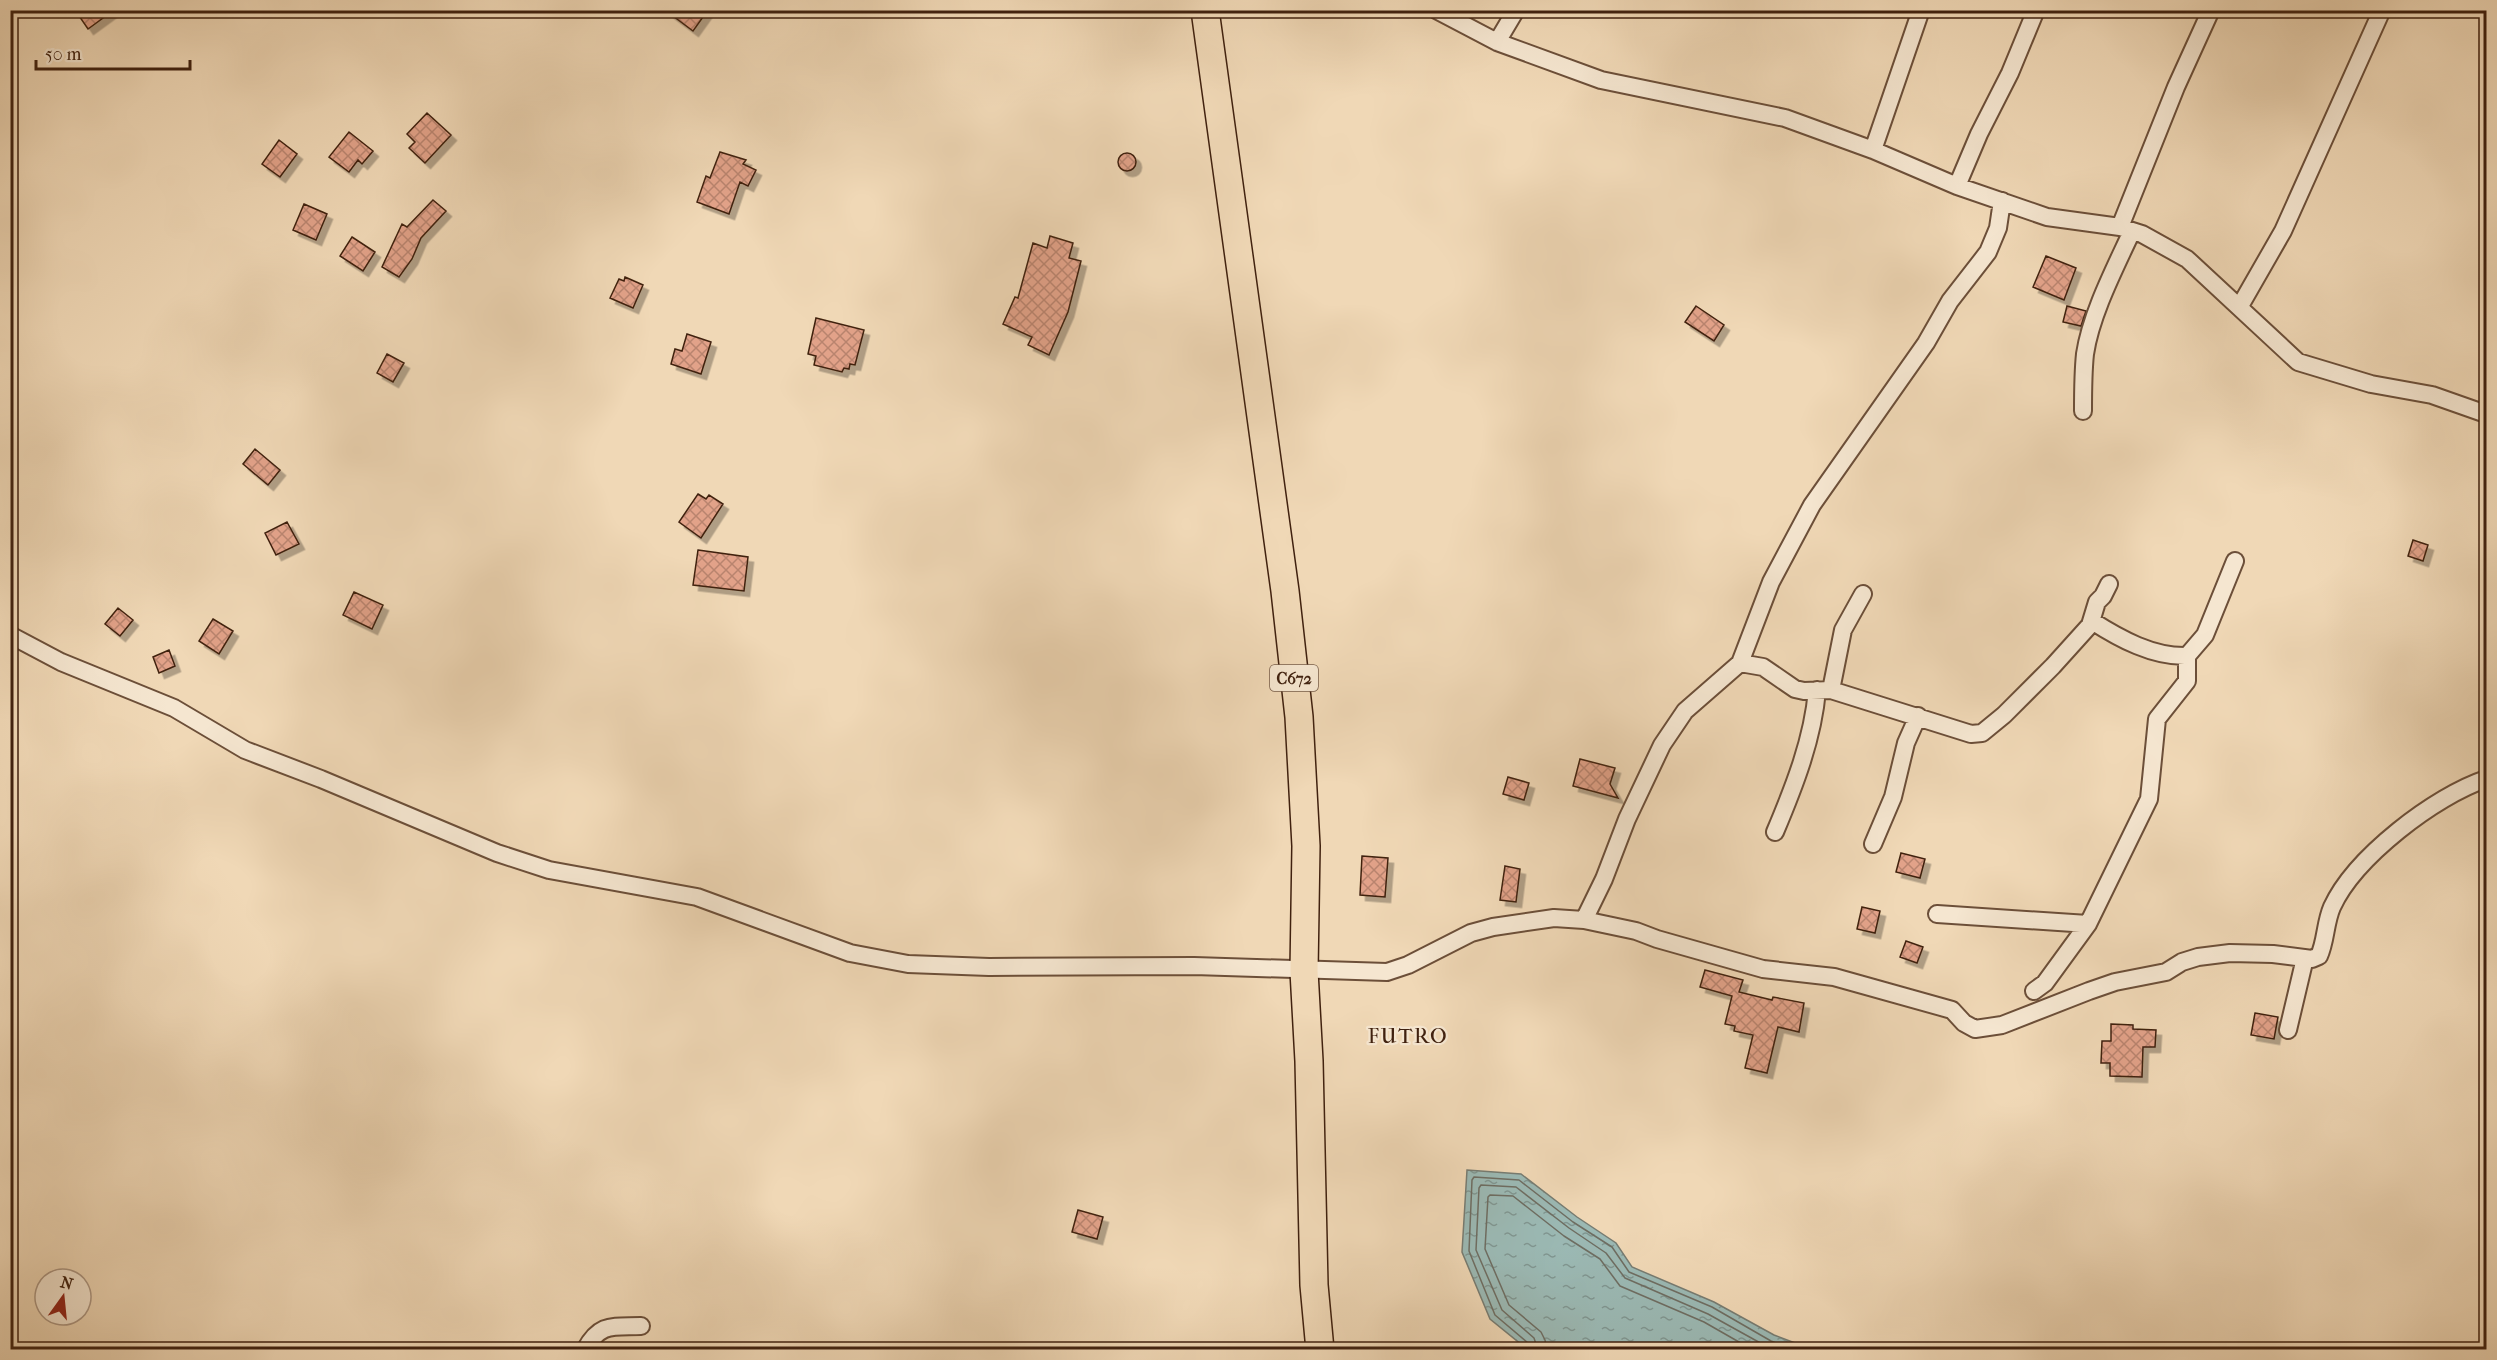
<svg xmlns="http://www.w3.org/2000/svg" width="2497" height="1360" viewBox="0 0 2497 1360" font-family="'IM FELL French Canon',serif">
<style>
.water{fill:url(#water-ripples);stroke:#777c72;stroke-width:1.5}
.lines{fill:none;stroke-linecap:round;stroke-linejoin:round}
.shore{stroke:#6e6d62;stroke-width:1.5}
.building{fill:url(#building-cross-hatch);stroke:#40210f;stroke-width:1.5;filter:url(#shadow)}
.street-casing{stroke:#6c4f39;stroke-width:20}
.primary-casing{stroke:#40210f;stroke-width:30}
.street{stroke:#f5e6d0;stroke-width:16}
.primary{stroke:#f0d8b6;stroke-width:27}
.labels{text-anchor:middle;stroke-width:4.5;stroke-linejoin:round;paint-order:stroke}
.shield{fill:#f5e6d0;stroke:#765c49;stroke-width:1.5}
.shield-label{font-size:16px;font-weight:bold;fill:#40210f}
.quarter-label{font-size:21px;letter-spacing:1.5px;fill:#40210f;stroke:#f5e6d0}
</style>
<defs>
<pattern id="water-ripples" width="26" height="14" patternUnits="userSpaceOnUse" patternTransform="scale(1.5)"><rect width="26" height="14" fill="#9bb9b4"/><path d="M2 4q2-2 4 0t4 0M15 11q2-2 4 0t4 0" fill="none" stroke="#809691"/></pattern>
<pattern id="building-cross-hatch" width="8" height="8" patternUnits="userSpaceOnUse" patternTransform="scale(1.5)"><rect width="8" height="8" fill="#e2a289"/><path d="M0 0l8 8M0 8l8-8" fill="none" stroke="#b9846e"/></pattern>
<filter id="shadow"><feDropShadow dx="5.5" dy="5.5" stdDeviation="0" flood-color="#0004"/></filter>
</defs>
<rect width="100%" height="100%" fill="#f0d8b6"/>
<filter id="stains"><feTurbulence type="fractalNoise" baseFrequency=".00333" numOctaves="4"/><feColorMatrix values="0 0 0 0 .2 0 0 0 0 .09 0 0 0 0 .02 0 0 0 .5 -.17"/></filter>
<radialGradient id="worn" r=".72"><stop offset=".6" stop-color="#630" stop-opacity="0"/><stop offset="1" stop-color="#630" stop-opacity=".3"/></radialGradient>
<path class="water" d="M 1467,1170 L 1521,1174 L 1577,1217 L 1616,1243 L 1632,1267 L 1714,1302 L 1774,1335 L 1811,1349 L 1527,1349 L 1490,1319 L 1462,1252 Z"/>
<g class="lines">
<path class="shore" d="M 1530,1350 L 1528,1343 L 1495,1315 L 1469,1251 L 1472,1180 L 1474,1177 L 1519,1180 L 1573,1222 L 1612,1247 L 1629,1272 L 1712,1307 L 1771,1341 L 1794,1350
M 1538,1350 L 1534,1338 L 1502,1310 L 1476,1250 L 1479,1188 L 1481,1185 L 1516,1187 L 1569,1228 L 1606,1253 L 1625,1278 L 1708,1314 L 1773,1350
M 1547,1350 L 1545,1340 L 1541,1332 L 1509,1305 L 1485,1249 L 1488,1197 L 1490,1195 L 1513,1196 L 1564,1236 L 1600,1259 L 1620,1286 L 1704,1322 L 1753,1350"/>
</g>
<path class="building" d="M 75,10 L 114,10 L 88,29 Z
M 665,10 L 708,10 L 693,31 Z
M 427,113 L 451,135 L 425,163 L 409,148 L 415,142 L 407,134 Z
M 349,132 L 373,151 L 362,164 L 358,160 L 349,172 L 329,157 Z
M 279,140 L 297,154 L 280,177 L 262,164 Z
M 720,152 L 746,160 L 743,164 L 756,170 L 748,186 L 740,182 L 729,214 L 697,202 L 706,176 L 710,178 Z
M1118 162a9 9 0 1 1 18 0a9 9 0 1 1-18 0Z
M 433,200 L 446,211 L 421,238 L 412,259 L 399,277 L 382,267 L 402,224 L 407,227 Z
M 304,204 L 327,214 L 316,240 L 293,230 Z
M 1050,236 L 1073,243 L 1069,258 L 1081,261 L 1068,312 L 1049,355 L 1028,345 L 1032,337 L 1003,324 L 1015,297 L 1018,298 L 1033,243 L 1047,248 Z
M 352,237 L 375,252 L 363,271 L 340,256 Z
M 2046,256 L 2076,268 L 2064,300 L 2033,287 Z
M 625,277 L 643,285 L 633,308 L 610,298 L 619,279 L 624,281 Z
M 1696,306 L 1724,325 L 1714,341 L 1685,322 Z
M 2067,306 L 2086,311 L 2081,326 L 2063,322 Z
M 816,318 L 864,330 L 855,365 L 850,364 L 849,369 L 844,368 L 842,372 L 814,365 L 816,356 L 808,354 Z
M 687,334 L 711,342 L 701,374 L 671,364 L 675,349 L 682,351 Z
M 387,354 L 404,363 L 393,382 L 377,373 Z
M 255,449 L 280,470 L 268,485 L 243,464 Z
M 698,494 L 706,499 L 709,495 L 723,504 L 701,538 L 679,522 Z
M 287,522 L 299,544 L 276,555 L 265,533 Z
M 2413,540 L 2428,545 L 2423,561 L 2408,556 Z
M 698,550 L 748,557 L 744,591 L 693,585 Z
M 354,592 L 383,605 L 372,629 L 343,615 Z
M 118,608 L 133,620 L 120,636 L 105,624 Z
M 213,619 L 233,631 L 219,654 L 199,641 Z
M 169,650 L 175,666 L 159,673 L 153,657 Z
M 1580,759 L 1615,768 L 1610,784 L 1618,798 L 1573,786 Z
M 1508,777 L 1529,783 L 1524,800 L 1503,794 Z
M 1901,853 L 1925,859 L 1920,878 L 1896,872 Z
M 1362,856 L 1388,858 L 1385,897 L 1360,895 Z
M 1505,866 L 1520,869 L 1516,902 L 1500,900 Z
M 1862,907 L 1880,911 L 1875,933 L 1857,929 Z
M 1906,941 L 1923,947 L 1917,963 L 1900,957 Z
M 1705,970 L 1743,980 L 1739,992 L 1772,1000 L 1773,997 L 1804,1003 L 1799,1032 L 1778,1027 L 1767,1073 L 1745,1068 L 1753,1035 L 1734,1031 L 1735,1026 L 1725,1024 L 1732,996 L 1700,987 Z
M 2255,1013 L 2278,1017 L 2274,1039 L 2251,1035 Z
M 2111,1024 L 2133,1025 L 2133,1029 L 2156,1030 L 2155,1047 L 2143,1047 L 2142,1077 L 2110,1076 L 2110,1063 L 2101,1063 L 2102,1041 L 2111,1041 Z
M 1078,1210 L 1103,1217 L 1097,1239 L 1072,1232 Z"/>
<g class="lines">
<g class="street-casing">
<path id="street" d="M 1436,10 L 1497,42 L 1601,80 L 1785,118 L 1873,150 L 1957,186 L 2047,217 L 2120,227 L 2142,234 L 2187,259 L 2298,362 L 2371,384 L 2432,395 L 2486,414
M 1497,42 L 1516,10
M 1873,150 L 1921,10
M 1957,186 L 1979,134 L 2010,73 L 2036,10
M 2120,227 L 2176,87 L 2211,10
M 2240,306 L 2283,231 L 2382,10
M 2083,411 C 2083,392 2083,373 2085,354 C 2091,314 2115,268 2132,231
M 2092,621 C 2120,639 2153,657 2187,656 L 2205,635 L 2235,561
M 10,635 L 61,662 L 174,708 L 245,750 L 321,779 L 497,853 L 549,870 L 697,897 L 850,953 L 908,964 L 989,967 L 1194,966 L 1387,972 L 1408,965 L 1471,933 L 1493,927 L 1554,918 L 1584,920 L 1636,931 L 1657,939 L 1763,969 L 1834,977 L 1952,1010 L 1964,1023 L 1975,1029 L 2002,1025 L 2089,991 L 2115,982 L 2166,972 L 2182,962 L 2198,957 L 2230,953 L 2273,954 L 2312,959 L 2319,956 C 2326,941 2325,923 2332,907 C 2355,857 2435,796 2486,779
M 1740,663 L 1763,667 L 1795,689 L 1804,691 L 1831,690 L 1971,734 L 1982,733 L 2004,715 L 2053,666 L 2090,625 L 2097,602 L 2103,596 L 2109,584
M 1831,690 L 1843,630 L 1863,594
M 1775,832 C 1794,787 1813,739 1817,690
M 1873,844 L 1893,797 L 1906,743 L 1918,716
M 1937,914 L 2088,924
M 1584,920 L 1604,879 L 1627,819 L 1662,745 L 1685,711 L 1740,663 L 1771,582 L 1812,505 L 1926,343 L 1950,301 L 1988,252 L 1998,228 L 2002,201
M 2034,991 L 2045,983 L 2088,924 L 2149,799 L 2157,719 L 2187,681 L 2187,656
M 2288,1030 L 2305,958
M 585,1350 C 600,1322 613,1327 641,1326"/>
</g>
<g class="primary-casing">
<path id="primary" d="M 1205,10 L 1285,591 L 1299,717 L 1306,846 L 1304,971 L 1309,1061 L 1314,1285 L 1320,1350"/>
</g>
<use href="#street" class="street"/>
<use href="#primary" class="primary"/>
</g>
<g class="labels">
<rect class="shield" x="1270" y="665" width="48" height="26" rx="4.5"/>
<g class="shield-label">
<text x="1294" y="684">C672</text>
</g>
<g class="quarter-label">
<text x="1408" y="1043">FUTRO</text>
</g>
</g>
<rect width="2497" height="1360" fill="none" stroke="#f0d8b6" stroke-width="36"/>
<rect x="12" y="12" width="2473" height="1336" fill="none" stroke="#40210f" stroke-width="3"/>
<rect x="18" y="18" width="2461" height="1324" fill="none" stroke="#40210f" stroke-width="1.5"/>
<g transform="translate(63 1297) rotate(15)"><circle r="28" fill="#f5e6d0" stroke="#ad9783" stroke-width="1.5"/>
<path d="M0-4.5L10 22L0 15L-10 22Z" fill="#8f2418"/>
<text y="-9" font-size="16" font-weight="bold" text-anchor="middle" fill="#40210f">N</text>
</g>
<path d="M36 60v9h154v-9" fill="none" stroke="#40210f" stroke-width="3"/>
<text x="45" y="60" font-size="18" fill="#40210f" stroke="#f5e6d0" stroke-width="4.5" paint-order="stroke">50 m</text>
<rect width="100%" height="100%" filter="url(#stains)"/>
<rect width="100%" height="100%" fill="url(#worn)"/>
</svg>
